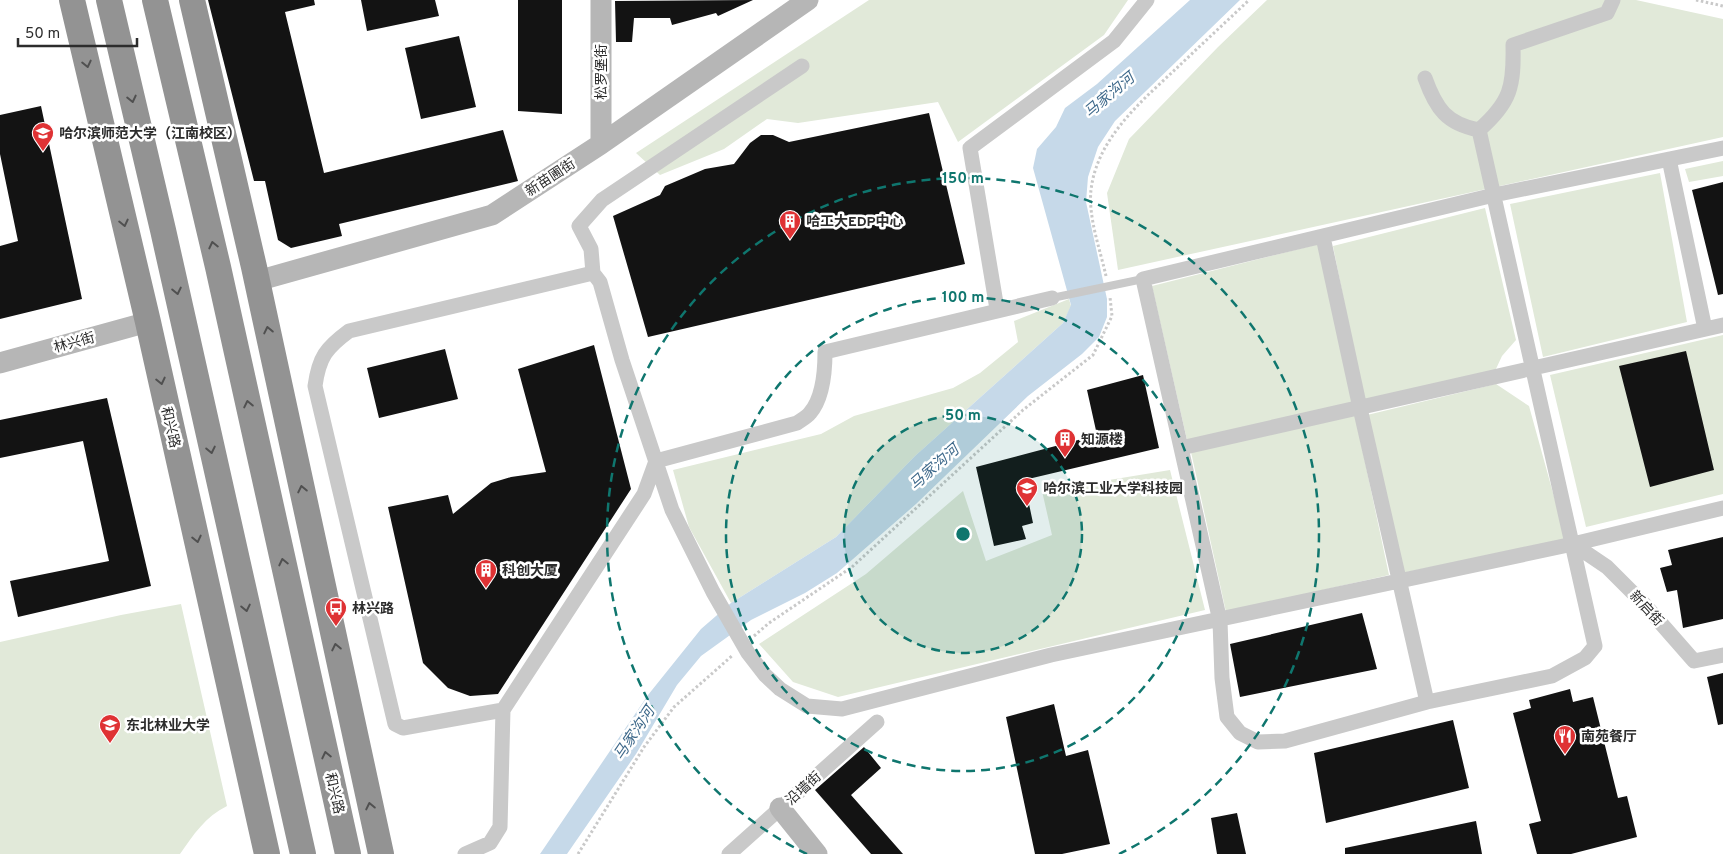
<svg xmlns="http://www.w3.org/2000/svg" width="1723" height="854" viewBox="0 0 1723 854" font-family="Overpass,'Noto Sans SC',sans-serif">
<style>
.green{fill:#e1e9d9}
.water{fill:#c6d9e9}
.building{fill:#131313}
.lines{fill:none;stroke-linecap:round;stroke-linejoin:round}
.path{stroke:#c9c9c9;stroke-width:3;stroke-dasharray:2.5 2.5;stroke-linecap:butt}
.lane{stroke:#c9c9c9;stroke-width:8}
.street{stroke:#c9c9c9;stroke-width:15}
.secondary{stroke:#b6b6b6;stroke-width:21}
.highway{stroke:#939393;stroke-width:26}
.oneway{stroke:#505050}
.ring{fill:none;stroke:#0f766e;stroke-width:2.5;stroke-dasharray:9 6}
.labels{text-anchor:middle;stroke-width:5;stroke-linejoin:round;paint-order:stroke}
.street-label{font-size:14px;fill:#2c2c2c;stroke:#fff}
.poi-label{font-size:14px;font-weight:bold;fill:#2c2c2c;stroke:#fff;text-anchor:start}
.water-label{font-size:15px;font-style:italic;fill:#3d688a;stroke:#fff}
.centre{fill:#0f766e;stroke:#fff;stroke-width:2.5}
.ring-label{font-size:15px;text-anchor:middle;font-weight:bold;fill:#0f766e;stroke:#fff;stroke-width:5;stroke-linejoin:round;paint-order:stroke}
</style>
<rect width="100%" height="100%" fill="#fff"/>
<path class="green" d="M 869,0 L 1128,0 L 1104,35 L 958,142 L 938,102 L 798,123 L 767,119 L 724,149 L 660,175 L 636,153 Z
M 1267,0 L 1636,0 L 1723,19 L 1723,137 L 1118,270 L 1107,193 L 1129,139 L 1218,47 Z
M 1723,161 L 1723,176 L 1689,182 L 1685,169 Z
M 1660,173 L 1687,322 L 1543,357 L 1510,204 Z
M 1485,208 L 1516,340 L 1502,356 L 1495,371 L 1364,401 L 1333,246 Z
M 1319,244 L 1353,403 L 1187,440 L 1152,286 Z
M 1069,299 L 1071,306 L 1063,323 L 915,456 L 836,537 L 731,603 L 689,527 L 673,470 L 821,434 L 854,416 L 953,388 L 980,373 L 1018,342 L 1014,321 Z
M 1723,335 L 1723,494 L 1586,527 L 1550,375 Z
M 1496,384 L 1529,406 L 1566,540 L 1402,573 L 1367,415 Z
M 1355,415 L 1389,575 L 1226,612 L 1191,452 Z
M 1170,470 L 1205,610 L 838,697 L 793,682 L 759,644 L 866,574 L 963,491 L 986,561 L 1052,535 L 1042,491 Z
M 181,604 L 227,806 C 206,816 193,835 180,854 L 0,854 L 0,642 L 121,615 Z"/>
<path class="water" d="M 1190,0 L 1240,0 L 1115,121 L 1098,147 L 1088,177 L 1086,202 L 1107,299 L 1107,317 L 1099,337 L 1082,354 L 1028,396 L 916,504 L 837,573 L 805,593 L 751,620 L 701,656 L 677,685 L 636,754 L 567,854 L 540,854 L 648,695 L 701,629 L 731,603 L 836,537 L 915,456 L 1063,323 L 1071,305 L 1033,168 L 1037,149 L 1056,127 L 1065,108 L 1097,84 Z"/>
<path class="building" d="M 208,0 L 314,0 L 315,5 L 285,12 L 324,173 L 503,130 L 518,181 L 339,224 L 342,236 L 291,248 L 278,240 L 265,181 L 254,181 Z
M 361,0 L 435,0 L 439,16 L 367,31 Z
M 518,0 L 562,0 L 562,114 L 518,111 Z
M 753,0 L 718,16 L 716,13 L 672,25 L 670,18 L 634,18 L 632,42 L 616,42 L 615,1 Z
M 459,36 L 476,107 L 421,119 L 405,48 Z
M 41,106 L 82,299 L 0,319 L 0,246 L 18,241 L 0,154 L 0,115 Z
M 929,113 L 965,264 L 648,337 L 613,216 L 660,195 L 665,186 L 705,169 L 734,164 L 750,143 L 761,135 L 773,135 L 789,142 Z
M 1723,182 L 1723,294 L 1718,295 L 1692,190 Z
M 594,345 L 631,489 L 498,694 L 470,696 L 448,688 L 423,663 L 388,507 L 448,495 L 453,514 L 491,483 L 511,477 L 546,472 L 518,369 Z
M 445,349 L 458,399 L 379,418 L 367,368 Z
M 1686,351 L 1714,470 L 1650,487 L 1619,366 Z
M 1143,375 L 1159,448 L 1024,480 L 1033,523 L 1022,526 L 1026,539 L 994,546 L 976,467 L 1097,435 L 1087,390 Z
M 107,398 L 151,586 L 18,617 L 10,581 L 109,561 L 83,441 L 0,458 L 0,420 Z
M 1723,537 L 1723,619 L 1683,628 L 1677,590 L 1667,592 L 1660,568 L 1672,565 L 1668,550 Z
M 1362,613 L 1377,669 L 1240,697 L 1230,644 Z
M 1723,673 L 1723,724 L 1718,725 L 1707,677 Z
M 1570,689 L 1573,702 L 1593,697 L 1618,798 L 1627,796 L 1637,837 L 1571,854 L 1537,854 L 1529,824 L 1541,821 L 1513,713 L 1531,708 L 1529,700 Z
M 1054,704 L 1066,756 L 1088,750 L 1110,844 L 1062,854 L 1035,854 L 1006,717 Z
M 1453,720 L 1469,788 L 1326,823 L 1314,753 Z
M 864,747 L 881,768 L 851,795 L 903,854 L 871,854 L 815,790 Z
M 1237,813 L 1246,854 L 1217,854 L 1211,818 Z
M 1476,821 L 1482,854 L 1345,854 L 1345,848 Z"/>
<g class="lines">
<path class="path" d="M 1696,0 L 1723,6
M 1106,276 C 1100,249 1088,217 1091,190 C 1097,137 1144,99 1180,65 C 1203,43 1226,22 1249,0
M 754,636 L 769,623 L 852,567 L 1023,410 L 1093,355 L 1112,316 L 1110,297
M 578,854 L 644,747 L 674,707 L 733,655"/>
<path class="lane" d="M 1052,298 L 1143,279"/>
<path class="street" d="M 1425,78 C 1436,109 1447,124 1479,130 C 1511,102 1514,86 1513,45 L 1607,13 L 1613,0
M 1479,130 C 1519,301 1557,473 1595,646 L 1585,658 L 1552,676 L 1427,702 L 1285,741 L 1258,742 L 1240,733 L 1227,717 L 1222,678 L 1220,621 L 1143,279 L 1494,195 L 1723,148
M 1669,159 L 1705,329
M 1323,237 L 1360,408 L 1427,702
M 593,273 L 591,249 L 579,226 L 602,200 L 802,66
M 997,309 L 970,148 L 1114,41 L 1147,0
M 1181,448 L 1723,325
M 1573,544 L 1607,567 L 1644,604 L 1694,661 L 1723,655
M 503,710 L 403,728 L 395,724 L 315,386 C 319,357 326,348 349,331 L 593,273 L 600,282 L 622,360 L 672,510 L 713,592 L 748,653 L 765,675 L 780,689 L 807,706 L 842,709 L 1051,655 L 1573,544 L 1723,508
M 465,854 L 490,843 L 500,827 L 503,710 L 644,494 L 656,461 L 797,423 C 801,420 807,417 810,413 C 823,398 825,371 825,352 L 1052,298
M 729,854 L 877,722"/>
<path class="secondary" d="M 601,144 L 601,0
M 257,281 L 492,215 L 601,144 L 808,0
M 0,363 L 148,322
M 780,808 L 817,854"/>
<path class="highway" d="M 72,0 L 148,322 L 267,854
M 109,0 L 163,230 L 303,854
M 155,0 L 218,267 L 348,854
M 192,0 L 254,267 L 381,854"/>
</g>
<defs><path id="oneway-chevron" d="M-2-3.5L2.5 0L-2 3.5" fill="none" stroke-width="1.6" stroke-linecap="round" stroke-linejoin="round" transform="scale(1.25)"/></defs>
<g class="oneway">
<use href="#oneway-chevron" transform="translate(87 64) rotate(77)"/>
<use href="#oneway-chevron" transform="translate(132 99) rotate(77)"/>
<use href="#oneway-chevron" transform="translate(124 223) rotate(77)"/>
<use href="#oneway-chevron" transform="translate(213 245) rotate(-103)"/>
<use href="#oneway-chevron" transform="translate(177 291) rotate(78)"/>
<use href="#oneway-chevron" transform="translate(268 330) rotate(-102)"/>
<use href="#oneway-chevron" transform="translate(161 381) rotate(77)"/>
<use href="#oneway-chevron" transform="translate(248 404) rotate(-102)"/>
<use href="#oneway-chevron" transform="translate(211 450) rotate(78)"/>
<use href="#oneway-chevron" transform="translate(302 489) rotate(-102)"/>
<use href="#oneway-chevron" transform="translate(197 539) rotate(77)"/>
<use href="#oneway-chevron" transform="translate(283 562) rotate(-103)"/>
<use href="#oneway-chevron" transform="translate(246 608) rotate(78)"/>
<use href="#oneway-chevron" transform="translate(336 647) rotate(-102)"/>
<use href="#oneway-chevron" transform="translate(326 755) rotate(-103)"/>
<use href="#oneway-chevron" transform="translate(370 806) rotate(-102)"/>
</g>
<circle cx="963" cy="534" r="119" fill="#0f766e" fill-opacity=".12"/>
<g class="ring">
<circle cx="963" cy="534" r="119"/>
<circle cx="963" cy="534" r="237"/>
<path d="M807 854A356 356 0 1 1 1119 854"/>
</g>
<defs>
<g id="university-pin" transform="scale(1.125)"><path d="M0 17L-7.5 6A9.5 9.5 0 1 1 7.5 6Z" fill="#df3234" stroke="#fff"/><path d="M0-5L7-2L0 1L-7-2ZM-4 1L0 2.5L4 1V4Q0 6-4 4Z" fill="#fff"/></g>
<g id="building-pin" transform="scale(1.125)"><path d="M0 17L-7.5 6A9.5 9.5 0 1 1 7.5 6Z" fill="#df3234" stroke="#fff"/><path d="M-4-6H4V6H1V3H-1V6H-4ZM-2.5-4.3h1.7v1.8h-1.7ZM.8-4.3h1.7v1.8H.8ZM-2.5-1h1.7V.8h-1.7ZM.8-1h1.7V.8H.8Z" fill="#fff"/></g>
<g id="school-pin" transform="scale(1.125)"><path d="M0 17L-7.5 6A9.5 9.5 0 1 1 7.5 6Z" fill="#df3234" stroke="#fff"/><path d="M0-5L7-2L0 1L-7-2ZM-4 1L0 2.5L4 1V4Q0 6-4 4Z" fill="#fff"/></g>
<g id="bus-pin" transform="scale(1.125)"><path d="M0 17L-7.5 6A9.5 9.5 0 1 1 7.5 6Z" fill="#df3234" stroke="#fff"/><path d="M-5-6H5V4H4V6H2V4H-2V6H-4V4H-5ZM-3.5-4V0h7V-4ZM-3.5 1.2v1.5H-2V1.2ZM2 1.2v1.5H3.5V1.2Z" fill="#fff"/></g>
<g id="restaurant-pin" transform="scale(1.125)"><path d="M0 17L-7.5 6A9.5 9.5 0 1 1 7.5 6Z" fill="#df3234" stroke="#fff"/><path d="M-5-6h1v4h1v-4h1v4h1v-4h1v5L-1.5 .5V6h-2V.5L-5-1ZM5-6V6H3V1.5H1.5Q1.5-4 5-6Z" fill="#fff"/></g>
</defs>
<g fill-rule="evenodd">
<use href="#university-pin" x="43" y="133"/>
<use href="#building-pin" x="790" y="221"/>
<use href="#building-pin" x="1065" y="439"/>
<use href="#school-pin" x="1027" y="488"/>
<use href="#building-pin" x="486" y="570"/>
<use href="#bus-pin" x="336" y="608"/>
<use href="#university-pin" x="110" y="725"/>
<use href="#restaurant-pin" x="1565" y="736"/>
</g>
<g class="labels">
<g class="street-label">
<text transform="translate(601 72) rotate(-90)" y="5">松罗堡街</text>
<text transform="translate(550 177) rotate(-33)" y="5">新苗圃街</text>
<text transform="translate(74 342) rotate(-15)" y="5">林兴街</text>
<text transform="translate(171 427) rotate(77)" y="5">和兴路</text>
<text transform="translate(1647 608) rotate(47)" y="5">新启街</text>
<text transform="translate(803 788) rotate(-42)" y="5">沿墙街</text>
<text transform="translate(335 793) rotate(77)" y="5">和兴路</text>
</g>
<g class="poi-label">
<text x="59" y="138">哈尔滨师范大学（江南校区）</text>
<text x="806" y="226">哈工大EDP中心</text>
<text x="1081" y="444">知源楼</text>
<text x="1043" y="493">哈尔滨工业大学科技园</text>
<text x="502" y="575">科创大厦</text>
<text x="352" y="613">林兴路</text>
<text x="126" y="730">东北林业大学</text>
<text x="1581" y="741">南苑餐厅</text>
</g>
<g class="water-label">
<text transform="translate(1109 95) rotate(-40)" y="5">马家沟河</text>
<text transform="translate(934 467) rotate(-41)" y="5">马家沟河</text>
<text transform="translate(634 733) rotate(-56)" y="5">马家沟河</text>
</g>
</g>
<circle cx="963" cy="534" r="8" class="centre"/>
<g class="ring-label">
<text x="963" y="183">150 m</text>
<text x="963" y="302">100 m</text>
<text x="963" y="420">50 m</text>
</g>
<path d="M18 38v8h119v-8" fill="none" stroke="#2c2c2c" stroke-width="2.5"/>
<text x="25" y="38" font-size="15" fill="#2c2c2c" stroke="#ffffff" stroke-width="4" paint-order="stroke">50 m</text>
</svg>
